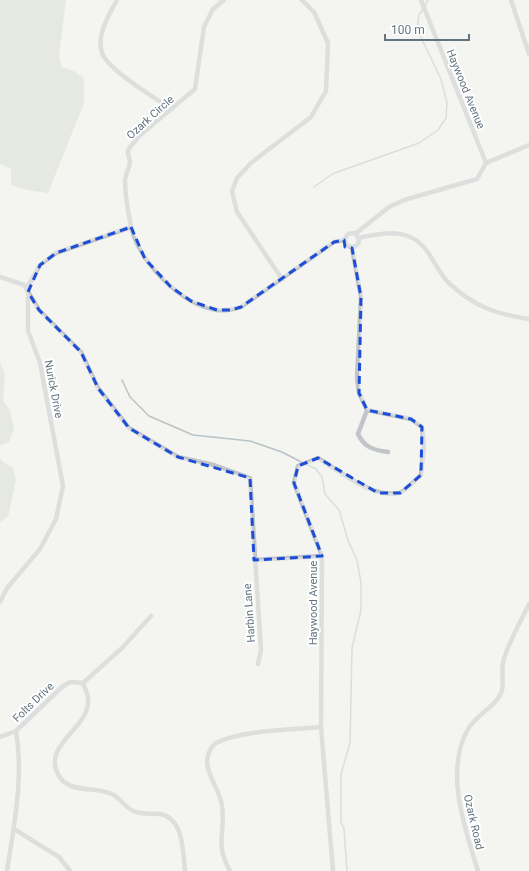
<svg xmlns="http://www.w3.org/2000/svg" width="529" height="871" viewBox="0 0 529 871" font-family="Roboto,sans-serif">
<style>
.green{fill:#d5dbd1}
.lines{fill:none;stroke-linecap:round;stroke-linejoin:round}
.stream{stroke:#b9c3c8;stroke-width:1.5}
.street{stroke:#c1c5c8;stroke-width:4.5}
.marked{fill:none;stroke:#1d4ed8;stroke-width:3;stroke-dasharray:8 5;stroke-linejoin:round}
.labels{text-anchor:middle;stroke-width:4;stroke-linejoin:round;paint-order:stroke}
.street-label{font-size:11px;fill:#637481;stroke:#fff}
</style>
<rect width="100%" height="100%" fill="#f4f4f0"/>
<path class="green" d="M 0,0 L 66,0 L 59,55 L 62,67 L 74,71 L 84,78 L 84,103 L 48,193 L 27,190 L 11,185 L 11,169 L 0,164 Z
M 0,363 L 5,374 L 3,400 L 10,411 L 14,429 L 9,442 L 0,446 Z
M 0,458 L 3,462 L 13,468 L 16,480 L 8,517 L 0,522 Z"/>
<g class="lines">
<path class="stream" d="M 425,6 L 428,0
M 314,187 L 332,174 L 419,143 L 438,130 L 446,118 L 447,103 L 441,79 L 417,29 L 419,15 L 423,9
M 122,380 L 130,397 L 149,416 L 193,435 L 250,441 L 282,452 L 303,463
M 306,464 L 316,469 L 322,477 L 325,494 L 339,510 L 348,540 L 357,560 L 361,583 L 361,610 L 352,648 L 350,743 L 341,774 L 341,822 L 344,829 L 347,871"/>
<path class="street" d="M 117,0 C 109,15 96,35 102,53 C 108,70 156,99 172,109
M 224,0 L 213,9 L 204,27 L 195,89 L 139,136 L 128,150 C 127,155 130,158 130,162 C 129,168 126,174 125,180 C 125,194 128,212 131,226 C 138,261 181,305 217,310 C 225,311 234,309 241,307 L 334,242 L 344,240
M 421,0 L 486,163
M 511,0 L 529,54
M 486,163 L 529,145
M345 240a7 7 0 1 1 14 0a7 7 0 1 1-14 0Z
M 355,234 L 389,207 L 404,200 L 477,179 L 486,163
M 358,238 C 386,232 412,227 429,254 C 435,263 441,276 450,284 C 475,307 496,314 529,319
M 0,277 L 24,285 L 39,310 L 81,352 L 98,388 L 129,428 L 178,457 L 214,465 L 250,478 L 261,650 L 258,664
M 282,279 L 237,212 L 232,191 L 237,178 L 251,163 L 311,117 L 326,91 L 328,43 L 314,12 L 302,0
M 367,410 L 358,434 C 364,447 373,450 388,452
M 254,560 L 322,556
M 0,602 L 7,588 L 40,549 L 56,519 L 63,486 L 40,363 L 28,331 L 28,292 L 29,284 L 40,265 L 56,253 L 131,227
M 83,683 C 84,688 88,693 88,698 C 92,728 40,744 59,776 C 70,794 95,786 112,794 C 120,798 125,807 133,811 C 142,815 151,813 160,814 C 184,818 183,853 185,871
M 83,683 L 122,648 L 151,616
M 0,737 L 16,731 L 62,687 L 70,682 L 83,683
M 14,829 L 59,857 L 70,871
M 7,871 C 14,825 24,777 16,731
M 230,871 C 214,842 226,834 222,806 C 220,790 208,778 207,762 C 207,755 211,745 218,742 C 244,730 292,730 321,727
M 333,871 L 321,727 L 322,556 L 294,483 L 298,466 L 318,458 C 339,471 373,499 399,493 C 406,491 415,480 421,475 L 424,446 L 422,427 L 411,419 L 367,410 L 359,393 L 357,378 L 361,297 L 352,248
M 478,871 C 465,829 444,771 468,729 C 475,716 499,704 502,690 C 504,682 501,672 503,663 C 505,649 522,619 529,604"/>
</g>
<path d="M0 0H529V871H0ZM 131,227 L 145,259 L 171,287 L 191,301 L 217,310 L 231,310 L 241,307 L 334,242 L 344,240 L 345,247 L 352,248 L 361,297 L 359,393 L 367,410 L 411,419 L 422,427 L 421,475 L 400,493 L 378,493 L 318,458 L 298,466 L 294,483 L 322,556 L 254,560 L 250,478 L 178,457 L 129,428 L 98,388 L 81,352 L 39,310 L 28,292 L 40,265 L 56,253 Z" fill="#f4f4f0" fill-opacity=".55" fill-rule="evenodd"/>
<path class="marked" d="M 131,227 L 145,259 L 171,287 L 191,301 L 217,310 L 231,310 L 241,307 L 334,242 L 344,240 L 345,247 L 352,248 L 361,297 L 359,393 L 367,410 L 411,419 L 422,427 L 421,475 L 400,493 L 378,493 L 318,458 L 298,466 L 294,483 L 322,556 L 254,560 L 250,478 L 178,457 L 129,428 L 98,388 L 81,352 L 39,310 L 28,292 L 40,265 L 56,253 Z"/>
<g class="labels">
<g class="street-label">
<text transform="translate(466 89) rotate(68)" y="4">Haywood Avenue</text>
<text transform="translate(150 117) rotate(-42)" y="4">Ozark Circle</text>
<text transform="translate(54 389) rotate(79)" y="4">Nurick Drive</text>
<text transform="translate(313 603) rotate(-90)" y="4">Haywood Avenue</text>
<text transform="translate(249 613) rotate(-94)" y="4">Harbin Lane</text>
<text transform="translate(33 702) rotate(-44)" y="4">Folts Drive</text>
<text transform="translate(474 822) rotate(77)" y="4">Ozark Road</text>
</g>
</g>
<path d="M385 34v6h84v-6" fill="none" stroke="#637481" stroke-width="2"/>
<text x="391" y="34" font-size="12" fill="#637481" stroke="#ffffff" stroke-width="3" paint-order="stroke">100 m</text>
</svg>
